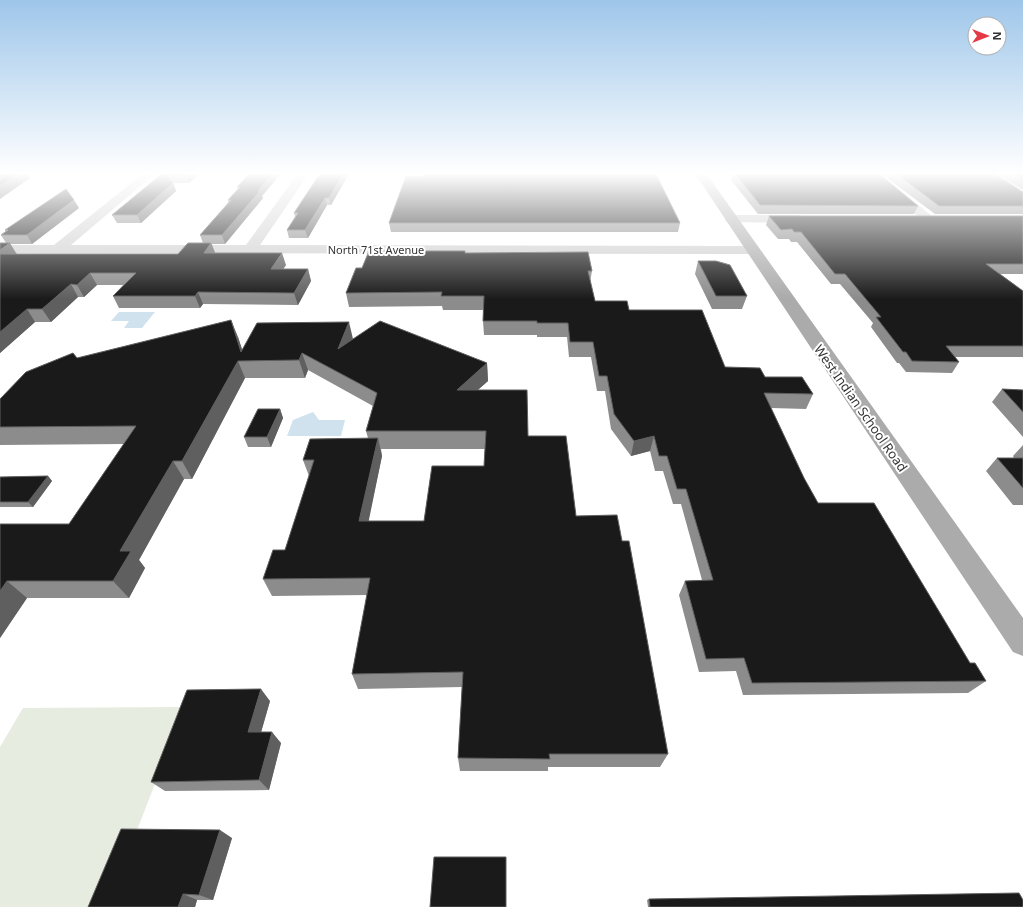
<svg xmlns="http://www.w3.org/2000/svg" width="1023" height="907" viewBox="0 0 1023 907" font-family="'Noto Sans',sans-serif">
<style>
.green{fill:#e6ecdf}
.water{fill:#cfe2ee}
.lines{fill:none;stroke-linecap:round;stroke-linejoin:round}
.minor{fill:#d0d0d0;fill-rule:evenodd}
.major{fill:#ababab;fill-rule:evenodd}
.wall{fill:#8c8c8c;fill-rule:evenodd}
.shaded-wall{fill:#5f5f5f}
.building{fill:#1a1a1a;stroke:#5f5f5f}
.labels{text-anchor:middle;stroke-width:4;stroke-linejoin:round;paint-order:stroke}
.far-street-label{font-size:11px;fill:#333;stroke:#fff}
.street-label{font-size:13px;fill:#333;stroke:#fff}
</style>
<rect width="100%" height="100%" fill="#fff"/>
<path class="green" d="M 185,707 L 107,907 L 0,907 L 0,747 L 23,708 Z"/>
<path class="water" d="M 119,312 L 155,312 L 142,328 L 124,328 L 129,321 L 111,321 Z
M 313,412 L 319,420 L 345,420 L 341,436 L 287,436 L 293,420 Z"/>
<g class="lines">
<path class="minor" d="M 145,172 L 157,172 L 71,245 L 246,245 L 299,172 L 310,172 L 260,245 L 752,246 L 757,247 L 759,250 L 757,253 L 752,254 L 0,253 L 0,245 L 54,245 Z
M 865,172 L 877,172 L 937,220 L 936,223 L 926,223 Z
M 731,215 L 798,215 L 803,216 L 804,219 L 803,222 L 798,223 L 726,222 L 725,219 L 726,216 Z"/>
<path class="major" d="M 694,172 L 705,172 L 1023,618 L 1023,656 L 1013,652 Z"/>
</g>
<path class="wall" d="M 164,172 L 201,172 L 189,183 L 173,183 L 176,191 L 141,223 L 117,223 L 112,215 Z
M 248,172 L 282,172 L 262,196 L 263,198 L 225,244 L 212,244 L 215,253 L 286,265 L 283,269 L 308,269 L 311,281 L 298,305 L 203,304 L 200,308 L 119,308 L 113,296 L 123,285 L 97,285 L 84,297 L 78,297 L 51,322 L 35,322 L 0,353 L 0,243 L 6,243 L 1,235 L 6,231 L 5,230 L 79,208 L 32,244 L 10,244 L 17,254 L 178,254 L 203,243 L 200,235 L 228,203 L 228,200 L 238,189 L 237,187 L 249,174 Z
M 350,172 L 331,205 L 327,205 L 308,238 L 289,238 L 287,230 L 295,217 L 294,213 Z
M 733,172 L 877,172 L 918,206 L 914,214 L 758,214 L 731,180 Z
M 879,172 L 992,172 L 1023,192 L 1023,214 L 935,214 Z
M 993,172 L 1023,172 L 1023,190 Z
M 769,216 L 1023,216 L 1023,274 L 1000,274 L 1023,291 L 1023,357 L 955,357 L 959,362 L 952,373 L 906,372 L 899,363 L 897,363 L 871,327 L 873,323 L 840,284 L 831,284 L 797,242 L 791,242 L 789,239 L 778,239 L 766,225 Z
M 389,223 L 680,223 L 678,232 L 391,232 Z
M 465,253 L 592,271 L 590,282 L 595,301 L 629,310 L 725,367 L 765,377 L 813,394 L 806,409 L 771,408 L 804,478 L 818,503 L 986,681 L 968,693 L 743,695 L 736,671 L 699,672 L 679,595 L 685,581 L 702,580 L 681,504 L 673,504 L 663,471 L 655,471 L 650,451 L 631,456 L 611,429 L 605,391 L 597,391 L 591,357 L 569,357 L 567,337 L 537,337 L 537,335 L 484,335 L 483,321 L 484,310 L 443,310 L 442,306 L 349,307 L 346,293 L 362,268 Z
M 698,261 L 747,296 L 742,309 L 712,309 L 695,274 Z
M 238,337 L 242,350 L 353,339 L 352,340 L 487,363 L 488,381 L 478,390 L 528,436 L 576,516 L 668,754 L 660,767 L 548,767 L 548,771 L 460,771 L 458,758 L 462,687 L 358,689 L 352,674 L 367,595 L 272,596 L 263,579 L 285,550 L 309,476 L 303,460 L 368,438 L 366,431 L 373,406 L 308,370 L 305,378 L 245,378 L 192,479 L 184,479 L 139,560 L 145,568 L 129,598 L 27,598 L 0,638 L 0,524 L 69,524 L 124,444 L 0,445 L 0,399 L 77,358 ZM 381,449 L 485,449 L 484,466 L 424,521 L 368,521 L 382,456 Z
M 1002,389 L 1023,390 L 1023,437 L 992,402 Z
M 280,409 L 283,418 L 271,447 L 248,447 L 244,437 Z
M 1023,445 L 1023,505 L 1013,505 L 986,471 L 997,458 L 1014,458 L 1013,456 Z
M 48,476 L 52,481 L 33,507 L 0,507 L 0,477 Z
M 270,701 L 261,732 L 281,743 L 269,790 L 165,791 L 151,782 Z
M 232,838 L 213,900 L 197,900 L 195,907 L 88,907 Z
M 649,899 L 1023,907 L 648,907 L 647,900 Z"/>
<path class="shaded-wall" d="M 20,172 L 27,172 L 30,178 L 0,199 L 0,186 Z
M 190,172 L 201,172 L 189,183 L 186,176 Z
M 274,172 L 282,172 L 262,196 L 263,198 L 225,244 L 222,235 L 258,191 Z
M 344,172 L 350,172 L 331,205 L 329,198 Z
M 173,183 L 176,191 L 141,223 L 137,215 Z
M 325,198 L 327,205 L 308,238 L 305,230 Z
M 74,200 L 79,208 L 32,244 L 27,235 Z
M 10,243 L 17,255 L 0,263 L 0,250 Z
M 211,243 L 216,255 L 204,253 Z
M 282,253 L 286,265 L 275,281 L 271,269 Z
M 308,269 L 311,281 L 298,305 L 294,293 Z
M 90,273 L 97,285 L 84,297 L 77,285 Z
M 71,284 L 78,297 L 51,322 L 42,309 Z
M 198,292 L 203,304 L 200,308 L 195,296 Z
M 27,309 L 35,322 L 0,353 L 0,332 Z
M 231,320 L 238,337 L 246,361 L 241,352 Z
M 349,322 L 353,339 L 342,367 L 338,349 Z
M 302,353 L 308,370 L 305,378 L 299,360 Z
M 238,361 L 245,378 L 192,479 L 182,461 Z
M 487,363 L 488,381 L 458,407 L 457,390 Z
M 280,409 L 283,418 L 271,447 L 267,437 Z
M 654,436 L 650,451 L 631,456 L 634,441 Z
M 378,438 L 382,456 L 365,539 L 359,521 Z
M 173,461 L 184,479 L 139,560 L 145,568 L 129,598 L 113,581 L 120,551 Z
M 48,476 L 52,481 L 33,507 L 28,502 Z
M 7,581 L 27,598 L 0,638 L 0,591 Z
M 261,689 L 270,701 L 258,743 L 248,732 Z
M 272,732 L 281,743 L 269,790 L 259,780 Z
M 220,830 L 232,838 L 213,900 L 199,895 Z
M 183,894 L 197,900 L 195,907 L 178,907 Z"/>
<path class="building" d="M 0,172 L 20,172 L 0,186 Z
M 164,172 L 190,172 L 186,176 L 167,176 L 173,183 L 137,215 L 112,215 Z
M 251,172 L 274,172 L 258,191 L 260,191 L 222,235 L 200,235 L 231,200 L 228,200 L 240,187 L 237,187 Z
M 321,172 L 344,172 L 329,198 L 325,198 L 305,230 L 287,230 L 298,213 L 294,213 Z
M 426,172 L 655,172 L 680,223 L 389,223 L 406,176 L 425,176 Z
M 734,172 L 877,172 L 918,206 L 760,205 Z
M 894,172 L 992,172 L 1023,192 L 1023,206 L 939,206 Z
M 1012,172 L 1023,172 L 1023,179 Z
M 66,189 L 74,200 L 27,235 L 1,235 L 8,230 L 5,230 Z
M 769,216 L 1023,216 L 1023,264 L 986,264 L 1023,291 L 1023,346 L 946,346 L 959,362 L 912,361 L 906,352 L 903,352 L 876,317 L 881,317 L 845,274 L 835,274 L 801,232 L 794,232 L 792,229 L 781,230 Z
M 0,243 L 10,243 L 0,250 Z
M 188,243 L 211,243 L 204,253 L 282,253 L 271,269 L 308,269 L 294,293 L 198,292 L 195,296 L 113,296 L 136,273 L 90,273 L 77,285 L 71,284 L 42,309 L 27,309 L 0,332 L 0,254 L 178,254 Z
M 369,251 L 465,251 L 465,253 L 588,252 L 592,271 L 588,271 L 595,301 L 627,301 L 629,310 L 702,310 L 725,367 L 760,368 L 765,377 L 802,377 L 813,394 L 764,393 L 804,478 L 818,503 L 874,503 L 970,663 L 975,663 L 986,681 L 752,683 L 744,658 L 706,659 L 685,581 L 713,580 L 686,489 L 677,489 L 667,456 L 659,456 L 654,436 L 634,441 L 614,414 L 607,376 L 599,376 L 593,342 L 570,342 L 568,323 L 537,323 L 537,321 L 483,321 L 484,296 L 441,296 L 442,292 L 346,293 L 356,268 L 362,268 Z
M 698,261 L 716,261 L 730,265 L 747,296 L 716,296 Z
M 231,320 L 241,352 L 257,323 L 349,322 L 338,349 L 380,321 L 487,363 L 457,390 L 527,390 L 528,436 L 566,436 L 576,516 L 617,515 L 622,541 L 629,541 L 668,754 L 549,754 L 550,759 L 458,758 L 463,672 L 352,674 L 370,578 L 263,579 L 273,550 L 285,550 L 314,460 L 303,460 L 310,439 L 378,438 L 359,521 L 424,521 L 432,466 L 484,466 L 486,431 L 366,431 L 377,393 L 302,353 L 299,360 L 238,361 L 182,461 L 173,461 L 120,551 L 131,551 L 113,581 L 7,581 L 0,591 L 0,524 L 69,524 L 136,426 L 0,427 L 0,399 L 26,372 L 73,353 L 77,358 Z
M 1002,389 L 1023,390 L 1023,412 Z
M 258,409 L 280,409 L 267,437 L 244,437 Z
M 997,458 L 1023,458 L 1023,488 Z
M 48,476 L 28,502 L 0,502 L 0,477 Z
M 261,689 L 248,732 L 272,732 L 259,780 L 151,782 L 187,690 Z
M 121,829 L 220,830 L 199,895 L 183,894 L 178,907 L 88,907 Z
M 434,857 L 506,857 L 506,907 L 430,907 Z
M 1019,893 L 1023,900 L 1023,907 L 650,907 L 649,899 Z"/>
<linearGradient id="sky" x2="0" y2="1"><stop stop-color="#9ec6ea"/><stop offset="0.58" stop-color="#fff"/><stop offset="1" stop-color="#fff" stop-opacity="0"/></linearGradient>
<rect width="1023" height="299" fill="url(#sky)"/>
<g class="labels">
<g class="far-street-label">
<text x="376" y="254">North 71st Avenue</text>
</g>
<g class="street-label">
<text transform="translate(861 408) rotate(55)" y="5">West Indian School Road</text>
</g>
</g>
<g transform="translate(987 36) rotate(90)"><circle r="19" fill="#ffffff" stroke="#adadad"/>
<path d="M0-3L7 15L0 10L-7 15Z" fill="#e63946"/>
<text y="-6" font-size="11" font-weight="bold" text-anchor="middle" fill="#333333">N</text>
</g>
</svg>
